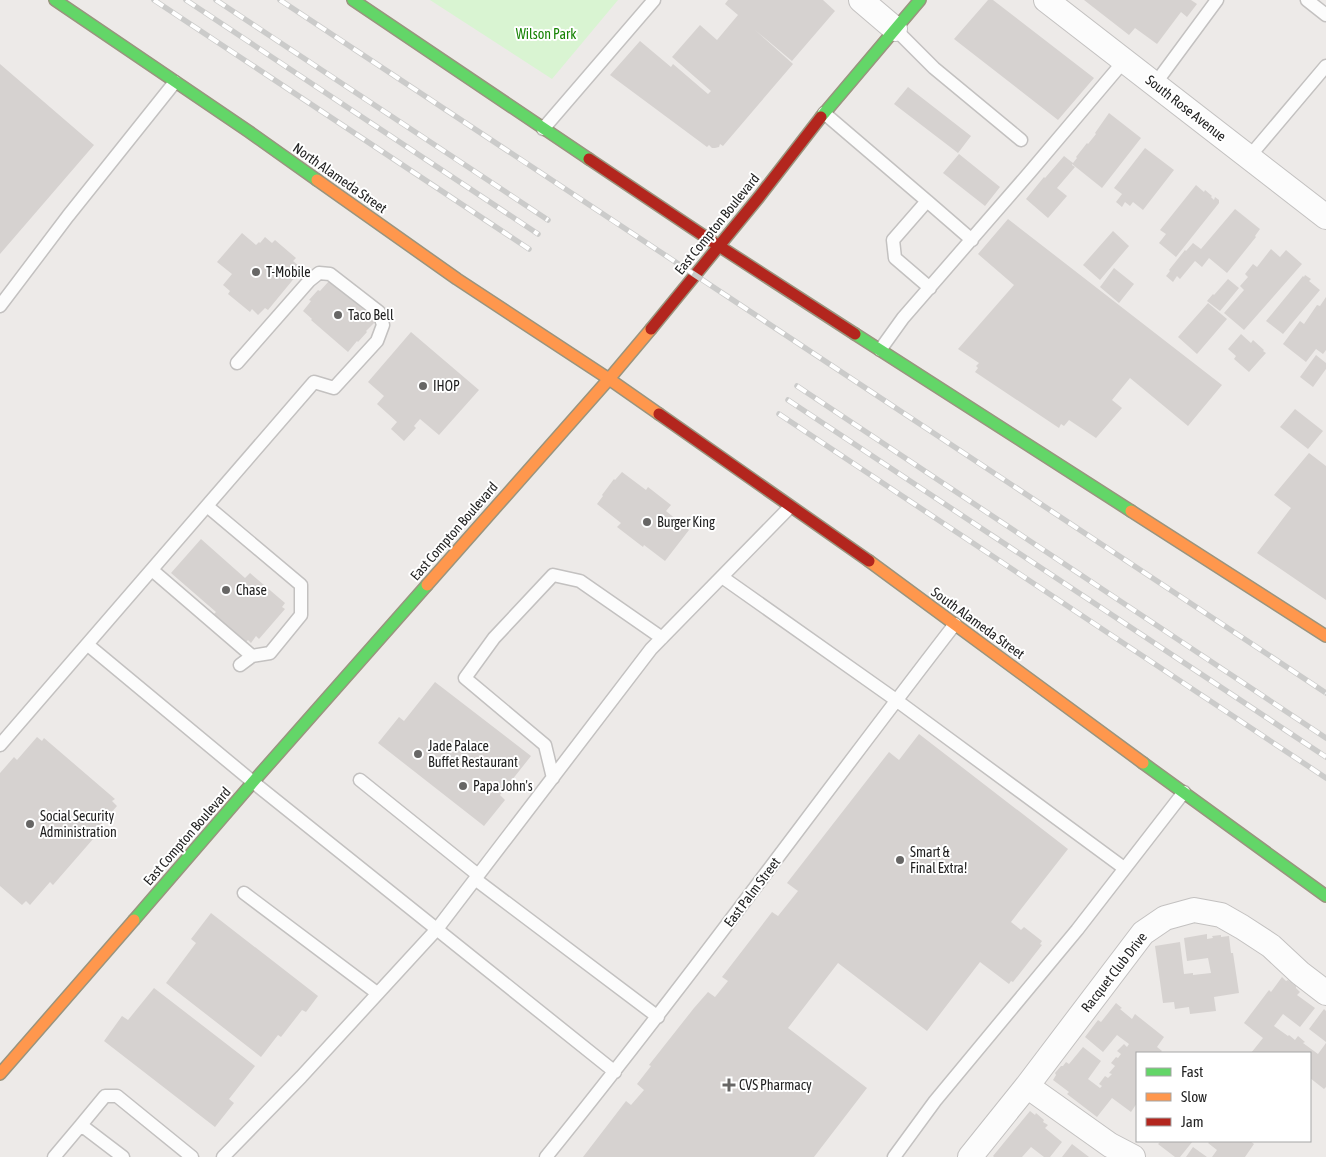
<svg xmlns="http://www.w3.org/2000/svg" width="1326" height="1157" viewBox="0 0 1326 1157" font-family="'Asap Condensed',sans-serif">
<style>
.park{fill:#d9f4d2}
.building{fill:#d6d2d0}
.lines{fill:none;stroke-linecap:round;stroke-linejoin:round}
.lane-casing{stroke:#c3c1c0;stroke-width:15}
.street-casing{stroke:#c3c1c0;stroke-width:26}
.fast-casing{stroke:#99947e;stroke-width:14}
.slow-casing{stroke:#99947e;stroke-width:14}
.jam-casing{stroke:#99947e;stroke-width:14}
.lane{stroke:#fcfcfc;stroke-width:12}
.street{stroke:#fcfcfc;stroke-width:24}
.fast{stroke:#63d668;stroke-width:11}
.slow{stroke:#ff974d;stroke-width:11}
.jam{stroke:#b3261e;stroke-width:11}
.rail-casing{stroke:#cbcbca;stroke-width:5.5}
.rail{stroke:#fff;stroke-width:4;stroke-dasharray:11;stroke-linecap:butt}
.poi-dot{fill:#676665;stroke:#fff;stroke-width:2}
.labels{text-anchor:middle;stroke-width:4;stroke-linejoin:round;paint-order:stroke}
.park-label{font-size:14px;fill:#188406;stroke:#fff}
.street-label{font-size:14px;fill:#1f1f1f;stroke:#fff}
.poi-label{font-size:14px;fill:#1f1f1f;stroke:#fff;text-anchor:start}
</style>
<rect width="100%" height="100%" fill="#edeae8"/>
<path class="park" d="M 430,0 L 618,0 L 552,79 Z"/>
<path class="building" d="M 728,0 L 823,0 L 835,11 L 792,61 L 755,30 L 793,64 L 723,146 L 720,144 L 719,147 L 715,148 L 712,148 L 709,145 L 707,147 L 610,75 L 640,41 L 671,67 L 673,64 L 708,94 L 711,91 L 672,57 L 700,25 L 717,40 L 738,15 L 725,4 Z
M 988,0 L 993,0 L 1094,78 L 1058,120 L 954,39 Z
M 1084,0 L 1191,0 L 1197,4 L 1187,17 L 1181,12 L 1157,44 L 1135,28 L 1129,35 Z
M 0,64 L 94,145 L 0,254 Z
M 908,87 L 971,136 L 958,153 L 894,104 Z
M 1109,113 L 1141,138 L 1102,188 L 1072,164 L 1072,165 L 1075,167 L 1057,188 L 1067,196 L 1048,218 L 1026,199 L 1044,177 L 1045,178 L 1064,156 L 1073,163 L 1077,158 L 1076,157 L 1087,143 L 1088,144 L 1096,134 L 1095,133 Z
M 1145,148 L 1174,170 L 1143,210 L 1133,202 L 1130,206 L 1125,202 L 1122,207 L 1116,202 L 1122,194 L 1114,188 Z
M 959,154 L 1000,187 L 985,206 L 943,173 Z
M 1196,185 L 1204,192 L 1205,190 L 1212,196 L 1211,197 L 1214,200 L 1215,197 L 1219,200 L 1219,203 L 1176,257 L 1159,243 L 1166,234 L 1160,230 Z
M 1235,209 L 1260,229 L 1255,236 L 1256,237 L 1227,273 L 1209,258 L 1202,267 L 1195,261 L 1180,279 L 1177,276 L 1173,282 L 1166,276 L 1170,271 L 1169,270 L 1185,250 L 1186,251 L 1193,243 L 1201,249 Z
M 1008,219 L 1222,385 L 1188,426 L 1130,378 L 1112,400 L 1122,408 L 1096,438 L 1069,420 L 1064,426 L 1061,424 L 1059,428 L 975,372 L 978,368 L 976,366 L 979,363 L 958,349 L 1014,285 L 978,254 Z
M 1113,231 L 1129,246 L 1100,280 L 1083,265 Z
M 242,233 L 256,245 L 259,242 L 260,243 L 265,237 L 272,243 L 275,240 L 296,258 L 293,261 L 300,267 L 294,274 L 296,276 L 268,310 L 265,308 L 258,315 L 252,309 L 250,312 L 228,294 L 230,291 L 223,285 L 232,274 L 217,262 Z
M 1271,249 L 1280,257 L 1286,250 L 1302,264 L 1244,330 L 1224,313 L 1244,290 L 1240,286 L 1248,277 L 1245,274 L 1253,264 L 1257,267 Z
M 1114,268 L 1134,284 L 1119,303 L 1100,287 Z
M 1305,275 L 1311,279 L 1309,281 L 1320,290 L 1283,334 L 1266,321 L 1303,276 L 1304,277 Z
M 1228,279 L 1239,288 L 1220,311 L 1207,301 L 1213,294 L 1214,295 Z
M 329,281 L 339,289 L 340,288 L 376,321 L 366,331 L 367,332 L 358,342 L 357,341 L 348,352 L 311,320 L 312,319 L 303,311 L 311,301 L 309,300 L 318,290 L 320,291 Z
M 1326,297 L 1326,350 L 1323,354 L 1316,349 L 1306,362 L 1283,344 L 1300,321 L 1304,324 L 1317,305 L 1320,306 Z
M 1208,303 L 1227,319 L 1197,354 L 1178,337 Z
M 411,332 L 479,390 L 439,435 L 420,419 L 414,426 L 416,428 L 404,441 L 391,429 L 397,422 L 377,404 L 384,396 L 368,382 Z
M 1241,334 L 1251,343 L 1253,340 L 1264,350 L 1263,351 L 1266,353 L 1249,372 L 1234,359 L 1236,356 L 1228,349 Z
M 1316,355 L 1326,363 L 1326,369 L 1313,387 L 1300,377 Z
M 1295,409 L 1323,431 L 1308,449 L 1280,427 Z
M 1309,453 L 1326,466 L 1326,600 L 1257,553 L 1291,508 L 1274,495 Z
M 622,472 L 646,490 L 648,487 L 671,505 L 666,511 L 689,530 L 665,561 L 644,545 L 643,547 L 617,527 L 621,523 L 597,504 L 603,496 L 602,495 L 614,479 L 615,480 Z
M 201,539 L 245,578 L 250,573 L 285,603 L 282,607 L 285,609 L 259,639 L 256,636 L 251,643 L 248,640 L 244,644 L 212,616 L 216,612 L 171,573 Z
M 435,682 L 531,756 L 500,795 L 505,800 L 484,826 L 378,743 L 399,717 L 404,721 Z
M 919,734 L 1068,849 L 1011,922 L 1021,930 L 1024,927 L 1042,941 L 1040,944 L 1042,945 L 1013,982 L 1011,981 L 1009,984 L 980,962 L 927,1031 L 838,963 L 788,1028 L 867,1088 L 814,1157 L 583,1157 L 626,1101 L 631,1105 L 644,1090 L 637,1084 L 651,1066 L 649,1065 L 694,1008 L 708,992 L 715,997 L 728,981 L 722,977 L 772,912 L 778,916 L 798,891 L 787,883 L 889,752 L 899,760 Z
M 37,737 L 42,741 L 44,738 L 115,799 L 112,801 L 117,806 L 97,829 L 100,831 L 53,885 L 50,882 L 30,905 L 26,901 L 22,905 L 0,886 L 0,773 L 14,757 L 17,760 Z
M 211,913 L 318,996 L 306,1012 L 302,1010 L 281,1037 L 278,1035 L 261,1057 L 166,983 L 196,943 L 191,939 Z
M 1207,934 L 1207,939 L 1213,938 L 1212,936 L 1221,935 L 1221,937 L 1229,936 L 1231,953 L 1233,953 L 1239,993 L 1214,997 L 1216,1011 L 1190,1014 L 1189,1007 L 1175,1009 L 1174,1002 L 1163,1003 L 1155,946 L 1180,942 L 1184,974 L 1193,973 L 1193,975 L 1211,973 L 1208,958 L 1187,961 L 1184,938 Z
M 1282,977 L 1286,981 L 1288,980 L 1296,986 L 1296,988 L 1300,992 L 1297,995 L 1315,1008 L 1300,1027 L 1283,1014 L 1274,1026 L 1288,1036 L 1289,1035 L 1295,1040 L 1298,1036 L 1305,1042 L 1303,1043 L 1318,1054 L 1326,1043 L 1326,1087 L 1324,1089 L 1310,1078 L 1310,1053 L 1251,1053 L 1263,1038 L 1244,1023 L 1269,990 L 1271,992 Z
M 154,988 L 255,1066 L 229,1099 L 234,1103 L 215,1127 L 104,1041 L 122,1016 L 128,1020 Z
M 1116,1003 L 1122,1008 L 1120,1009 L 1132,1019 L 1135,1014 L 1164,1037 L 1157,1047 L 1162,1051 L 1160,1053 L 1137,1053 L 1137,1103 L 1131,1112 L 1112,1098 L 1097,1117 L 1067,1094 L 1069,1092 L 1053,1080 L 1056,1075 L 1055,1073 L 1061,1066 L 1063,1066 L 1066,1062 L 1069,1064 L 1083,1047 L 1101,1061 L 1088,1079 L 1100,1088 L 1102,1086 L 1099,1084 L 1105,1076 L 1108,1078 L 1112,1074 L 1109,1073 L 1115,1066 L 1111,1063 L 1116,1057 L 1118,1058 L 1121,1054 L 1117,1051 L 1124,1044 L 1127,1047 L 1129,1044 L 1117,1035 L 1103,1052 L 1085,1037 L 1098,1020 L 1101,1022 Z
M 1324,1009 L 1326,1011 L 1326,1042 L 1309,1029 Z
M 1030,1111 L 1035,1115 L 1036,1113 L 1044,1120 L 1043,1122 L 1048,1125 L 1045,1128 L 1062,1142 L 1050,1157 L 1044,1157 L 1031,1147 L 1022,1157 L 994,1157 L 993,1156 Z
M 1161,1141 L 1193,1141 L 1180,1157 L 1175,1157 L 1158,1144 Z
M 1210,1141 L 1250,1141 L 1254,1144 L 1245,1157 L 1212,1157 L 1217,1150 L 1208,1143 Z
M 1072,1144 L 1089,1157 L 1062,1157 Z
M 1193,1147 L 1207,1157 L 1186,1157 Z"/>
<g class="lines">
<g class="lane-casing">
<path id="lane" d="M 1307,0 L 1326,15
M 895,29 L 934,68 L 1021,140
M 1155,84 L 1217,0
M 824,113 L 927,201 L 893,240 L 895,258 L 930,288
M 543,129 L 654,0
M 1249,157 L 1326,66
M 927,201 L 972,240
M 0,306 L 68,216 L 175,82
M 880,350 L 903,318 L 1030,172 L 1124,61
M 207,506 L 301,585 L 301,615 L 270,653 L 252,656 L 240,665
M 152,570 L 252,656
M 722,577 L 896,700 L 1124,868
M 88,645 L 253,782 L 615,1072
M 0,745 L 314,382 L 334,388 L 377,341 L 383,325 L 379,312 L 330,274 L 319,273 L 309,281 L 237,363
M 553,778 L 545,745 L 465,678 L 494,638 L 553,575 L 580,581 L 662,638
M 360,780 L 478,875
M 475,879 L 658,1017
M 244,893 L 377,993
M 81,1125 L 105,1096 L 117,1096 L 192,1157
M 54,1157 L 81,1125 L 123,1157
M 223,1157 L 301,1077 L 437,929 L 651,649 L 790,507
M 546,1157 C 687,983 818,801 955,624
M 894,1157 L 935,1101 L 1077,930 L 1184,792"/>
</g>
<g class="street-casing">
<path id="street" d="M 861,0 L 895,29
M 1046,0 L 1326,217
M 1027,1086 L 1110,1145 L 1133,1157
M 970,1157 L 1027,1086 L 1143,933 L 1165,918 L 1194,910 L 1221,915 L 1242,927 L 1271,946 L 1300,973 L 1326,993"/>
</g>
<g class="fast-casing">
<path id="fast" d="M 55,0 L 248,131 L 317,180
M 353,0 L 589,159
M 821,117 L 920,0
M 855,334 L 1131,511
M 1143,763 L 1326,896
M 134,920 L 253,782 L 427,585"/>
</g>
<g class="slow-casing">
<path id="slow" d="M 317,180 L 457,279 L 609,379 L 659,414
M 1131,511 L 1326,636
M 869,561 L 1143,763
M 427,585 L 609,379 L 651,329
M 0,1074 L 134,920"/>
</g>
<g class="jam-casing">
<path id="jam" d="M 589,159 L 719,246 L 855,334
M 651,329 L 759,197 L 821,117
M 659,414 L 869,561"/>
</g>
<use href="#lane" class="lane"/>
<use href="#street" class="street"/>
<use href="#fast" class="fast"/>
<use href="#slow" class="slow"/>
<use href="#jam" class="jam"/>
<g class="rail-casing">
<path id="rail" d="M 154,0 L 529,249
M 186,0 L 538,234
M 216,0 L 548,220
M 280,0 L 1326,693
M 797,386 L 1326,738
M 788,400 L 1326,757
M 779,414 L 1326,778"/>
</g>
<use href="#rail" class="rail"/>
</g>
<g class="poi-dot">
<circle cx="256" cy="272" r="5"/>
<circle cx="338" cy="315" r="5"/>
<circle cx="423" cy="386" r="5"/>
<circle cx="647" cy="522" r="5"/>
<circle cx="226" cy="590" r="5"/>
<circle cx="418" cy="754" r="5"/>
<circle cx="463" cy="786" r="5"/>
<circle cx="30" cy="824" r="5"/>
<circle cx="900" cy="860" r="5"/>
<path d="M726.5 1077.5h5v5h5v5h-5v5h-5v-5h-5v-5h5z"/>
</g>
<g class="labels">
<g class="park-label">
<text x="546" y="39">Wilson Park</text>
</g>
<g class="street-label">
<text transform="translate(1186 108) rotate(38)" y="5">South Rose Avenue</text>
<text transform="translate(340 178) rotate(35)" y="5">North Alameda Street</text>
<text transform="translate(717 224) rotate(-51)" y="5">East Compton Boulevard</text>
<text transform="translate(454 531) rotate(-49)" y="5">East Compton Boulevard</text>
<text transform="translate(978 623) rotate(36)" y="5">South Alameda Street</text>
<text transform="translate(187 836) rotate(-49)" y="5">East Compton Boulevard</text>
<text transform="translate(752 892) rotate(-53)" y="5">East Palm Street</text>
<text transform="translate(1114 972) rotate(-52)" y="5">Racquet Club Drive</text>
</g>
<g class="poi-label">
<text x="266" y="277">T-Mobile</text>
<text x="348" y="320">Taco Bell</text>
<text x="433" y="391">IHOP</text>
<text x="657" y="527">Burger King</text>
<text x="236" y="595">Chase</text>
<text x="428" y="751">Jade Palace<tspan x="428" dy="16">Buffet Restaurant</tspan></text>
<text x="473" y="791">Papa John's</text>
<text x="40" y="821">Social Security<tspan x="40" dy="16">Administration</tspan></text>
<text x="910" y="857">Smart &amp;<tspan x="910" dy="16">Final Extra!</tspan></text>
<text x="739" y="1090">CVS Pharmacy</text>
</g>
</g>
<rect x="1136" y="1052" width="175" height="90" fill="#ffffff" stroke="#a5a5a5"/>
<rect x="1146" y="1068" width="25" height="8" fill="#63d668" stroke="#a5a5a5"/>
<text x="1181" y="1077" font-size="15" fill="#1f1f1f">Fast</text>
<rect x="1146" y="1093" width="25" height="8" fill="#ff974d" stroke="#a5a5a5"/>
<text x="1181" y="1102" font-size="15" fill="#1f1f1f">Slow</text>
<rect x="1146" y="1118" width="25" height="8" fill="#b3261e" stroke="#a5a5a5"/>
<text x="1181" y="1127" font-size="15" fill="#1f1f1f">Jam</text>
</svg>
